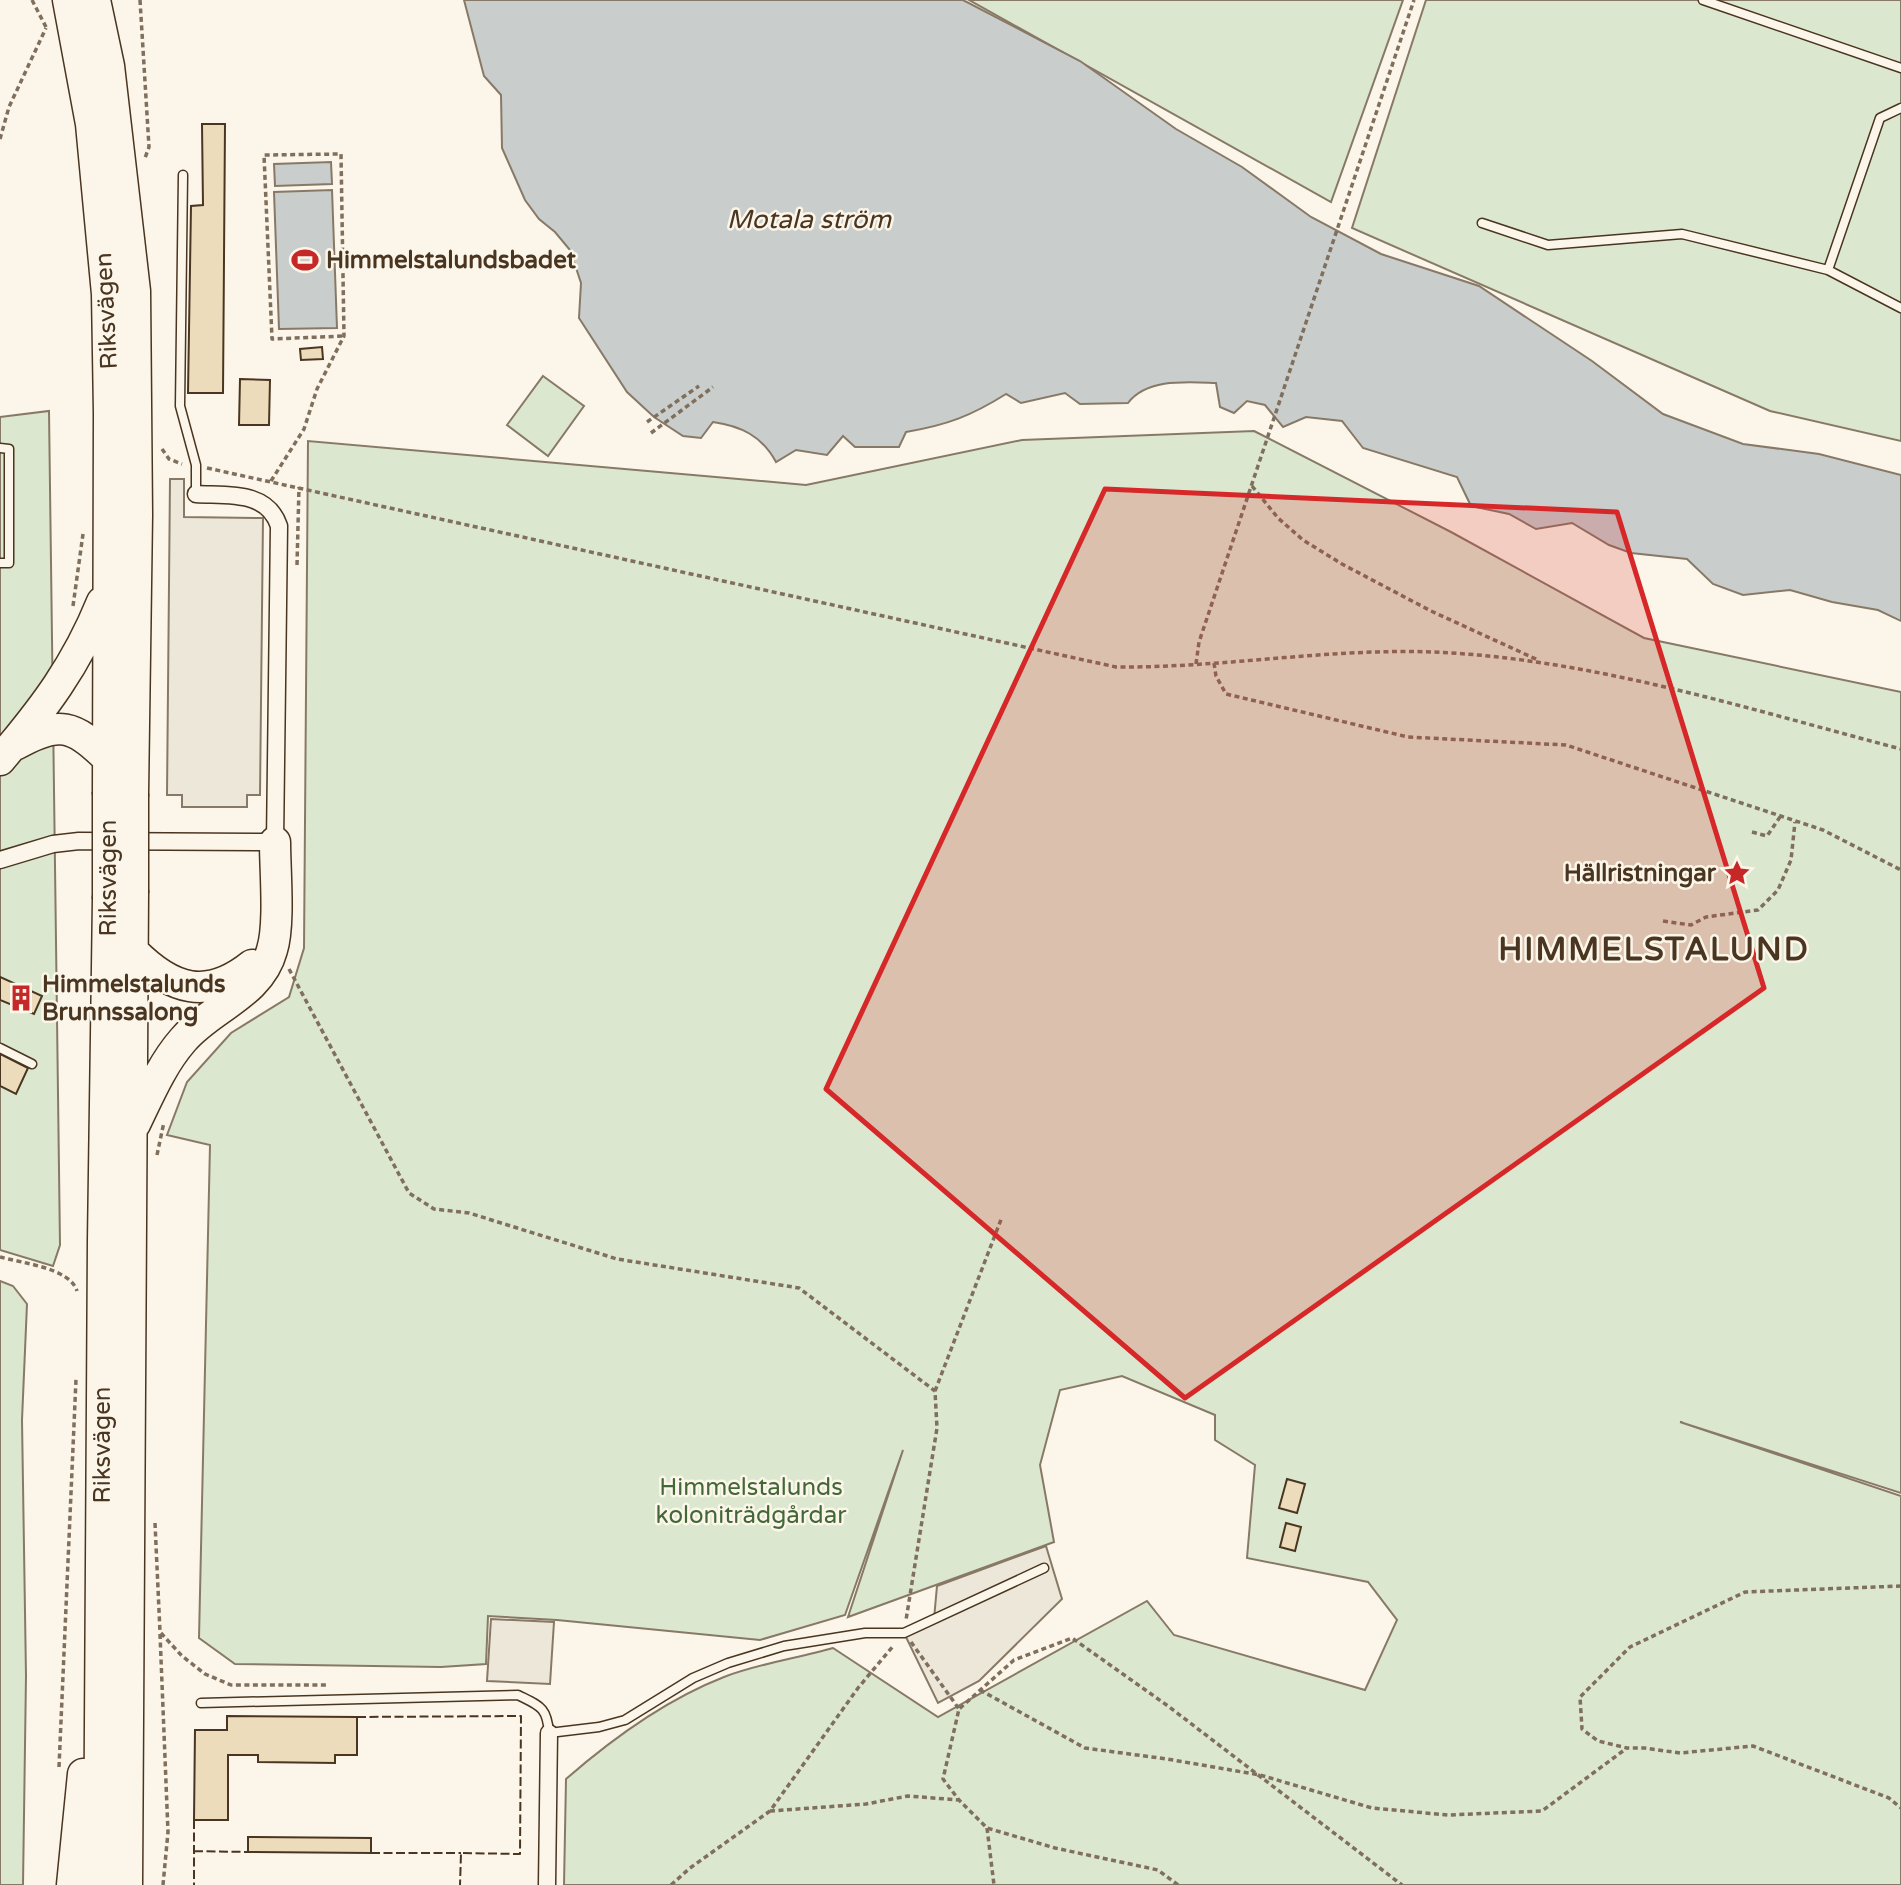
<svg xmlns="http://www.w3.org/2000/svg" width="1901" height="1885" viewBox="0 0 1901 1885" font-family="'Varela Round',sans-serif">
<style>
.green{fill:#dce7d0;stroke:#887966;stroke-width:2}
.parking{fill:#ede7d9;stroke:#887966;stroke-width:2}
.water{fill:#c9cecd;stroke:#887966;stroke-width:2}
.building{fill:#ecdcbc;stroke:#4a3520;stroke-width:2}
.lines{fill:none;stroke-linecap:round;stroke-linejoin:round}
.lane-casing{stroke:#4a3520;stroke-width:11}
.street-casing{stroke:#4a3520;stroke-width:19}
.highway-casing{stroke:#4a3520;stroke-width:33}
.path{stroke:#7f6f5c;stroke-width:3.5;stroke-dasharray:5 3.5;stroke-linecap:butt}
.lane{stroke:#fbf6e9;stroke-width:8}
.street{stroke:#fbf6e9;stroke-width:16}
.highway{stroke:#fbf6e9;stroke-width:30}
.highway-bridge-casing{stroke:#4a3520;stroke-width:33;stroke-linecap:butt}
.highway-bridge{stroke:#fbf6e9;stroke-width:30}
.fence{stroke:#4a3520;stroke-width:2;stroke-dasharray:9 3.5;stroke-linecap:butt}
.marked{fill:#d62828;fill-opacity:0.2;stroke:#d62828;stroke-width:5;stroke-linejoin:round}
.labels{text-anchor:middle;stroke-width:5;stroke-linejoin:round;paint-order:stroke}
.poi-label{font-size:24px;font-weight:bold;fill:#4a3520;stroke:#fbf6e9;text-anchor:start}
.street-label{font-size:24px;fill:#4a3520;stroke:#fbf6e9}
.park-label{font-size:24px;fill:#436837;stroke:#fbf6e9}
.water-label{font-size:26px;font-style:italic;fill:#4a3520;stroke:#fbf6e9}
.district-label{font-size:32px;font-weight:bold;letter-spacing:2px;fill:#4a3520;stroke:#fbf6e9}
</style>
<rect width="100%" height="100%" fill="#fbf6e9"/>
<path class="green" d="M 969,0 L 1403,0 L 1331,202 Z
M 1426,0 L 1901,0 L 1901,441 L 1770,411 L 1352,228 Z
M 543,376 L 584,406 L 548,456 L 507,425 Z
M 49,411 L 60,1245 L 53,1266 L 0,1250 L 0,417 Z
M 1254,431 L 1451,532 L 1644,638 L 1901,692 L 1901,1493 L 1680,1422 L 1901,1496 L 1901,1885 L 564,1885 L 566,1779 C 613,1738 665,1700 724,1677 C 757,1664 798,1658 833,1648 L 938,1717 L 1147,1601 L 1174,1635 L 1365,1690 L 1397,1620 L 1368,1582 L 1247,1558 L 1255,1465 L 1215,1440 L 1215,1415 L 1122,1376 L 1060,1390 L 1040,1465 L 1054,1542 L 848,1617 L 903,1450 L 845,1615 L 760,1640 L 557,1620 L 488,1616 L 486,1664 L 441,1667 L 235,1664 L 199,1638 L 210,1145 L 167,1135 L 187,1082 L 231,1033 L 289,997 L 304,948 L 308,441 L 806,485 L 1022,440 Z
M 0,1281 L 13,1286 L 27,1304 L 22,1420 L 26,1676 L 23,1885 L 0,1885 Z"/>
<path class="parking" d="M 170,479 L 184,479 L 184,517 L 263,518 L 260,795 L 247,795 L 247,807 L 182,807 L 182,795 L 167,795 Z
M 1046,1546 L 1062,1599 L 979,1681 L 938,1703 L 904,1633 L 934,1619 L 937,1586 Z
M 491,1619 L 554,1622 L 550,1684 L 487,1681 Z"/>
<path class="water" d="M 464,0 L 963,0 L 1080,61 L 1176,129 L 1242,167 L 1311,217 L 1381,254 L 1479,286 L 1592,361 L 1663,414 L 1743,444 L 1819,454 L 1901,475 L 1901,621 L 1878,610 L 1832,602 L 1790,590 L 1743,595 L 1713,584 L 1687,559 L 1631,553 L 1609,545 L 1572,523 L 1536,529 L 1509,514 L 1471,506 L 1457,477 L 1363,448 L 1342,421 L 1306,417 L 1283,427 L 1265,405 L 1247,401 L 1234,413 L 1220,407 L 1216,383 C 1187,382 1147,378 1128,403 L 1080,404 L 1065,393 L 1021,403 L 1006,394 C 971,416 947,425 906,432 L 899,447 L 855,447 L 843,436 L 827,455 L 796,450 L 776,462 C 762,436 741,426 713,422 L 701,438 L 683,436 L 654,417 L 627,392 L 579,318 L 581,283 L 570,250 L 555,232 L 539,219 L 525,200 L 502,148 L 501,95 L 484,76 Z
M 331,162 L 332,184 L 275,186 L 274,164 Z
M 332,190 L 337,328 L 279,329 L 274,192 Z"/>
<path class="building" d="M 202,124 L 225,124 L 223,393 L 188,393 L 191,206 L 203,205 Z
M 322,347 L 323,359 L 301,360 L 300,349 Z
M 240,379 L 270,380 L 269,425 L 239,425 Z
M 0,977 L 42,996 L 34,1014 L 0,1000 Z
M 0,1054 L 28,1068 L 16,1094 L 0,1086 Z
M 1287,1479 L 1305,1484 L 1297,1513 L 1279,1508 Z
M 1286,1523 L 1301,1527 L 1295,1551 L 1280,1547 Z
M 227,1716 L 357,1717 L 357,1755 L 335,1755 L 335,1763 L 258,1762 L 258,1755 L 228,1755 L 228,1820 L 194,1820 L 195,1730 L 227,1730 Z
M 248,1837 L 371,1838 L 371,1853 L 248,1852 Z"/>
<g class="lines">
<g class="lane-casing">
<path id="lane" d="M 1703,0 L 1901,68
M 183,175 L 180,406 L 196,465 L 196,494
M 1482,223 L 1548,245 L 1682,234 L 1828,270 L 1880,118 L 1901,108
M 1828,270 L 1901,308
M 0,448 L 9,449 L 9,563 L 0,563
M 0,1048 L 32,1064
M 201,1703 L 518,1695 C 540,1706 547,1707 549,1733 L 599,1727 L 625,1720 L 693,1678 L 728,1663 L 784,1646 L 865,1633 L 904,1633 L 1044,1568"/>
</g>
<g class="street-casing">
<path id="street" d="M 0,860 L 53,844 L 79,841 L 275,842 L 279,526 C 267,490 227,496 196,494
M 547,1885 L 549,1733"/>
</g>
<g class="highway-casing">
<path id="highway" d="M 68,0 L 91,124 L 107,294 L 109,413 L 108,792
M 95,0 L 109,66 L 135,291 L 137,515 L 133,794
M 15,745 C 59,720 74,724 109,760
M 0,760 C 44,708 76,666 102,602
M 134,952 C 172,990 207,1001 252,965
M 135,1124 C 149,1095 162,1064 183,1040 C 211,1007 260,995 272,950 C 280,924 275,871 275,842
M 72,1885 L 83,1774
M 99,1885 L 103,1240 L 108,899
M 127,1885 L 133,893"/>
</g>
<path class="path" d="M 32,0 L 47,29
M 140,0 L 149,147 L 145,158
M 0,139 L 9,107 L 46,28
M 647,422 L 699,386
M 651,433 L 713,387
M 162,449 L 169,459 L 182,464
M 207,468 L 1116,667 C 1222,668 1328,648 1434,652 C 1593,659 1748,709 1901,749
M 271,481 L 304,429 L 317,389 L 344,336 L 341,154 L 264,155 L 272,339 L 344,336
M 1252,486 L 1278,518 L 1303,540 L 1342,564 L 1431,611 L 1538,660
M 297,565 L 299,487
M 73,606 L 83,534
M 1214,663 L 1216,676 L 1226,694 L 1408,737 L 1566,745 L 1823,830 L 1901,870
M 1196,664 L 1199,642 L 1414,0
M 1752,832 L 1767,836 L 1780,817
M 1663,921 L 1691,925 L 1706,917 L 1758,910 L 1778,890 L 1791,860 L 1795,822
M 289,969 L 409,1193 L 434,1209 L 469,1213 L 617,1259 L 799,1288 L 935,1391 L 937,1428 L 906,1620
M 157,1155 L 164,1122
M 0,1257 C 22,1263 70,1268 77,1291
M 935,1391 L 1002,1217
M 155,1523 L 160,1632 L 182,1656 L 205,1674 L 231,1685 L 329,1685
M 1901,1586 L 1745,1592 L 1630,1647 L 1580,1697 L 1582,1729 L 1598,1741 L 1627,1748 L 1644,1748 L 1680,1753 L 1753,1746 L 1889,1798 L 1901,1808
M 160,1634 L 168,1832 L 163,1885
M 911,1642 L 959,1709
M 980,1690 L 1085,1748 L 1167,1759 L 1260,1775 L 1372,1808 L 1448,1815 L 1542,1811 L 1627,1748
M 59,1767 L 76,1379
M 770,1811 L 866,1804 L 908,1796 L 959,1800
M 987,1828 L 994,1885
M 671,1885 L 690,1868 L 770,1811 L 858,1688 L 894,1645
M 1178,1885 L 1158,1870 L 1055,1848 L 987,1828 L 959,1800 L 943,1779 L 959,1709 L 1014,1660 L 1072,1638 L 1168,1706 L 1402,1885"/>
<use href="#lane" class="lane"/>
<use href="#street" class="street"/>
<use href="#highway" class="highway"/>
<g class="highway-bridge-casing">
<path id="highway-bridge" d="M 108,792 L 108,899
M 133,794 L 133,893"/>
</g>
<use href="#highway-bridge" class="highway-bridge"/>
<path class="fence" d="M 357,1717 L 521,1716 L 520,1854 L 461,1853 L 460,1885
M 194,1820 L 194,1885
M 194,1851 L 248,1852
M 371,1853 L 461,1853"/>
</g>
<path class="marked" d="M 1105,489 L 1617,512 L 1764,988 L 1185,1398 L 826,1089 Z"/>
<defs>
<g id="stadium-bare" transform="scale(2.1)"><path d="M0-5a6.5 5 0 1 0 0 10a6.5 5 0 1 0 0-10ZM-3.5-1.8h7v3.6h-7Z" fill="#c62828" stroke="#fbf6e9" stroke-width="2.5" paint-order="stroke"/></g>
<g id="sight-bare" transform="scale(2.1)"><path d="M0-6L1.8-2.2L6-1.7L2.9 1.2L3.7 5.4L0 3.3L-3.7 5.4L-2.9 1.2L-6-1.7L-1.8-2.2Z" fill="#c62828" stroke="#fbf6e9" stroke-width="2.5" paint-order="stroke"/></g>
<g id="building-bare" transform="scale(2.1)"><path d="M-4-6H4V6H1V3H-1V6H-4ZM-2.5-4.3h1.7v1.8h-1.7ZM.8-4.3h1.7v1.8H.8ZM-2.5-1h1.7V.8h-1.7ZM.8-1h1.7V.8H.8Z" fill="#c62828" stroke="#fbf6e9" stroke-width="2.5" paint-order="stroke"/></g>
</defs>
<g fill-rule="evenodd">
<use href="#stadium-bare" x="305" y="260"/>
<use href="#sight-bare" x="1737" y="873"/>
<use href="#building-bare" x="21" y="998"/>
</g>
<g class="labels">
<g class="poi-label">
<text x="326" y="268">Himmelstalundsbadet</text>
<text x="1716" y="881" text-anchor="end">Hällristningar</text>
<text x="42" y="992">Himmelstalunds<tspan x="42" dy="28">Brunnssalong</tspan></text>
</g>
<g class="street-label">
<text transform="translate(106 311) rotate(-93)" y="8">Riksvägen</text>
<text transform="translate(108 878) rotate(-90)" y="8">Riksvägen</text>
<text transform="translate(102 1445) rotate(-90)" y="8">Riksvägen</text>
</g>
<g class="park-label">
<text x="751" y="1495">Himmelstalunds<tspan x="751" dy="28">koloniträdgårdar</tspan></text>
</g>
<g class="water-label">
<text x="809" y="228">Motala ström</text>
</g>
<g class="district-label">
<text x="1654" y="960">HIMMELSTALUND</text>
</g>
</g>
</svg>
